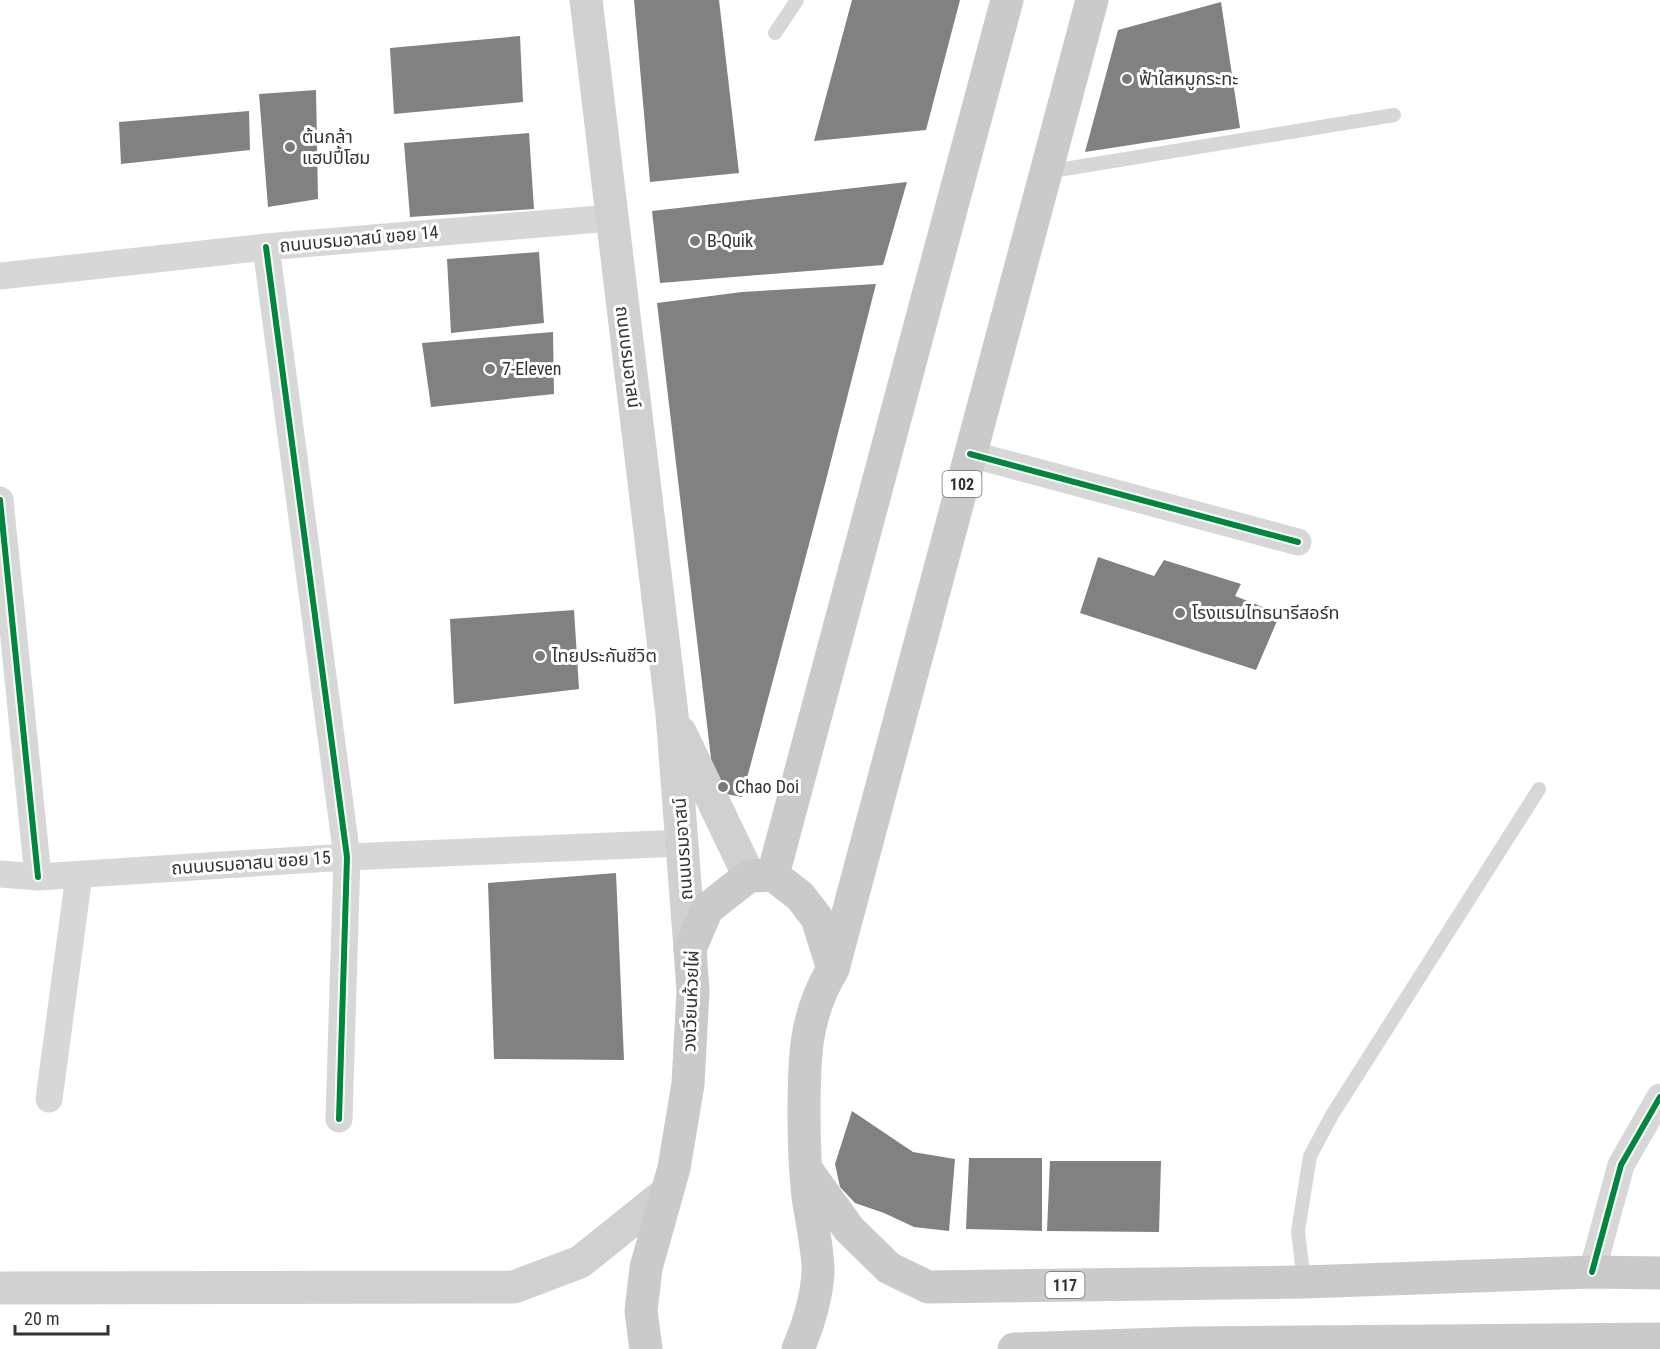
<svg xmlns="http://www.w3.org/2000/svg" width="1660" height="1349" viewBox="0 0 1660 1349" font-family="'Roboto Condensed','Noto Sans Thai',sans-serif">
<style>
.building{fill:#818181}
.lines{fill:none;stroke-linecap:round;stroke-linejoin:round}
.service{stroke:#d7d7d7;stroke-width:14}
.minor{stroke:#d7d7d7;stroke-width:27}
.secondary{stroke:#d0d0d0;stroke-width:33}
.primary{stroke:#cacaca;stroke-width:33}
.cycleway-casing{stroke:#fff;stroke-width:10}
.cycleway{stroke:#00873e;stroke-width:6}
.poi-dot{fill:#7a7a7a;stroke:#fff;stroke-width:2}
.labels{text-anchor:middle;stroke-width:6;stroke-linejoin:round;paint-order:stroke}
.shield{fill:#fff;stroke:#707070;stroke-width:1.5}
.shield-label{font-size:16px;font-weight:bold;fill:#333}
.poi-label{font-size:18px;fill:#333;stroke:#fff;text-anchor:start}
.street-label{font-size:18px;fill:#333;stroke:#fff}
</style>
<rect width="100%" height="100%" fill="#fff"/>
<path class="building" d="M 634,0 L 719,0 L 739,173 L 650,182 Z
M 852,0 L 960,0 L 926,130 L 814,141 Z
M 1221,2 L 1240,128 L 1085,152 L 1118,30 Z
M 520,36 L 523,102 L 394,114 L 390,48 Z
M 316,90 L 318,199 L 268,207 L 259,94 Z
M 249,111 L 250,150 L 121,164 L 119,122 Z
M 529,133 L 534,209 L 410,217 L 404,143 Z
M 907,182 L 883,265 L 660,283 L 652,211 Z
M 539,252 L 544,323 L 451,333 L 447,259 Z
M 876,284 L 825,484 L 742,797 L 715,792 L 657,303 L 742,292 Z
M 553,332 L 554,394 L 431,407 L 422,343 Z
M 1098,557 L 1154,576 L 1164,560 L 1241,584 L 1235,596 L 1280,614 L 1256,670 L 1080,613 Z
M 574,610 L 579,689 L 454,704 L 450,619 Z
M 616,873 L 624,1060 L 494,1059 L 488,883 Z
M 852,1111 L 913,1152 L 955,1159 L 949,1231 L 914,1227 L 884,1213 L 855,1203 L 840,1187 L 835,1164 Z
M 969,1158 L 1042,1158 L 1042,1231 L 966,1229 Z
M 1050,1161 L 1161,1161 L 1159,1232 L 1047,1231 Z"/>
<g class="lines">
<path class="service" d="M 775,33 L 797,0
M 1046,172 L 1394,115
M 1304,1282 L 1298,1231 L 1310,1156 L 1332,1115 L 1539,789"/>
<path class="minor" d="M 266,247 L 347,857 L 339,1119
M 0,276 L 266,247 L 611,218
M 970,454 L 1298,542
M 0,500 L 38,877
M 0,874 L 38,877 L 347,857 L 683,843
M 49,1099 L 79,875
M 1592,1272 L 1621,1165 L 1660,1097"/>
<path class="secondary" d="M 586,0 L 672,714 L 690,949
M 680,732 L 749,876
M 0,1288 L 514,1287 L 580,1262 L 666,1193"/>
<path class="primary" d="M 773,875 L 1007,0
M 833,969 L 1092,0
M 808,1172 L 849,1229 L 889,1268 L 928,1287 L 1304,1282 L 1592,1272 L 1660,1273
M 646,1349 L 641,1311 L 646,1268 L 674,1168 L 688,1084 L 693,991 L 690,949 L 707,909 L 749,876 L 773,875 L 800,896 L 817,918 L 833,969 C 804,1016 804,1061 804,1115 C 804,1142 805,1169 808,1197 C 811,1218 819,1254 818,1274 C 816,1300 808,1326 798,1349
M 1014,1349 L 1191,1343 L 1660,1339"/>
<g class="cycleway-casing">
<path id="cycleway" d="M 266,247 L 347,857 L 339,1119
M 970,454 L 1298,542
M 0,500 L 38,877
M 1592,1272 L 1621,1165 L 1660,1097"/>
</g>
<use href="#cycleway" class="cycleway"/>
</g>
<g class="poi-dot">
<circle cx="1127" cy="79" r="6"/>
<circle cx="290" cy="147" r="6"/>
<circle cx="695" cy="241" r="6"/>
<circle cx="490" cy="369" r="6"/>
<circle cx="1180" cy="613" r="6"/>
<circle cx="540" cy="656" r="6"/>
<circle cx="723" cy="787" r="6"/>
</g>
<g class="labels">
<g class="shield">
<rect x="942.5" y="471" width="39" height="26" rx="4.5"/>
<rect x="1045.5" y="1272" width="39" height="26" rx="4.5"/>
</g>
<g class="shield-label">
<text x="962" y="490">102</text>
<text x="1065" y="1291">117</text>
</g>
<g class="poi-label">
<text x="1139" y="85">ฟ้าใสหมูกระทะ</text>
<text x="302" y="143">ต้นกล้า<tspan x="302" dy="21">แฮปปี้โฮม</tspan></text>
<text x="707" y="247">B-Quik</text>
<text x="502" y="375">7-Eleven</text>
<text x="1192" y="619">โรงแรมไทธนารีสอร์ท</text>
<text x="552" y="662">ไทยประกันชีวิต</text>
<text x="735" y="793">Chao Doi</text>
</g>
<g class="street-label">
<text transform="translate(359 239) rotate(-5)" y="6">ถนนบรมอาสน์ ฃอย 14</text>
<text transform="translate(628 357) rotate(83)" y="6">ถนนบรมอาสน์</text>
<text transform="translate(683 849) rotate(-94)" y="6">ถนนบรมอาสน์</text>
<text transform="translate(251 863) rotate(-4)" y="6">ถนนบรมอาสน ซอย 15</text>
<text transform="translate(691 1001) rotate(-88)" y="6">วงเวียนห้วยไผ่</text>
</g>
</g>
<path d="M15 1325v9h93v-9" fill="none" stroke="#333333" stroke-width="3"/>
<text x="24" y="1325" font-size="18" fill="#333333" stroke="#ffffff" stroke-width="4.5" paint-order="stroke">20 m</text>
</svg>
